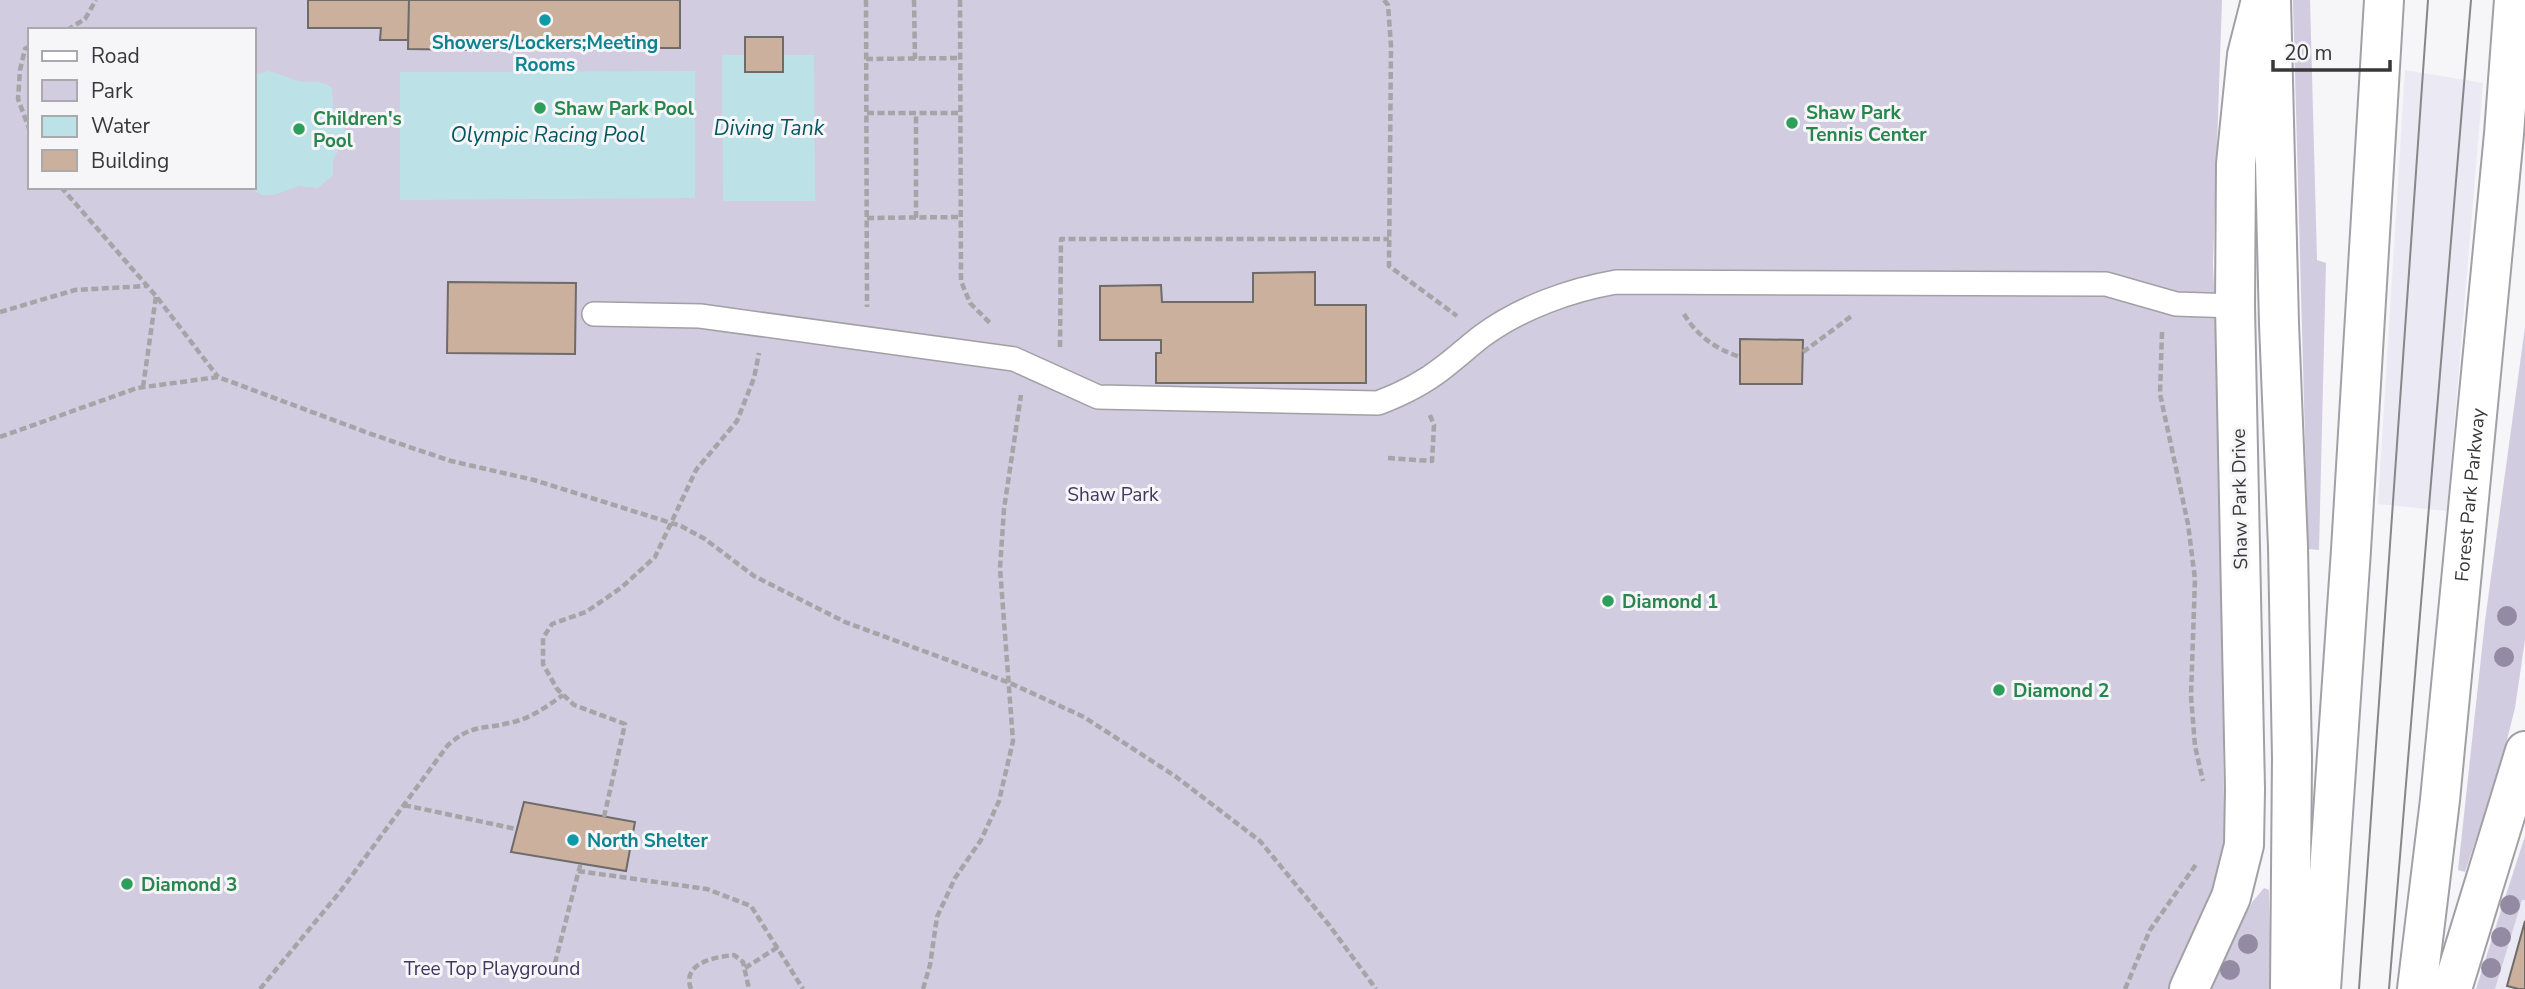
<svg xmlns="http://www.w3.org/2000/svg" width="2525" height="989" viewBox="0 0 2525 989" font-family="'Nunito Sans',sans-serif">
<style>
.built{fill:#ebe9f4}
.green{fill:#d1cce0;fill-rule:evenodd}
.water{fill:#bce2e8}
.building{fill:#cbb09d;stroke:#6e6b69;stroke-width:2}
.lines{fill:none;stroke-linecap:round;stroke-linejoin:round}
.lane-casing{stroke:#a1a0a4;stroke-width:26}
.street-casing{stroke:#a1a0a4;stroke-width:42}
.highway-casing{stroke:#a1a0a4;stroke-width:42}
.path{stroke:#a5a4a7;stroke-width:4.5;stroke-dasharray:7 3.5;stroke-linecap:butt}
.lane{stroke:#fff;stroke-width:23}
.street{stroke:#fff;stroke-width:38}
.highway{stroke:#fff;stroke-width:38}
.tram{stroke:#878689;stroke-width:2}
.tree{fill:#938ba3}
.culture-dot{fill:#0f9aa8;stroke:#f6f5f8;stroke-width:2.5}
.leisure-dot{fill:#2e9e5b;stroke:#f6f5f8;stroke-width:2.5}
.labels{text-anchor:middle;stroke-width:6;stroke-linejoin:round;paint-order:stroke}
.culture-label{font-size:19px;font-weight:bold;fill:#0d838f;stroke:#f6f5f8}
.leisure-label{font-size:19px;font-weight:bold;fill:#27864d;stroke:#f6f5f8;text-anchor:start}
.park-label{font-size:19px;fill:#42355e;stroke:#f6f5f8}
.street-label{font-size:19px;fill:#383739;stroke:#f6f5f8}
.water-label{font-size:21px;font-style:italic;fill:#01565f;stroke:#f6f5f8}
</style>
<rect width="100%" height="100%" fill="#f6f5f8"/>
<path class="built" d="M 2405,70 L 2483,83 L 2447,511 L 2378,504 Z
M 2525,836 L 2525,989 L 2476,989 L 2505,896 Z"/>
<path class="green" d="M 0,0 L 2222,0 L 2213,264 L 2218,371 L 2226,949 L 2253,901 L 2264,888 L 2269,890 L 2271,989 L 0,989 ZM 30,30 L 254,30 L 254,187 L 30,187 Z
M 2293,0 L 2310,0 L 2317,260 L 2326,263 L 2319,550 L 2308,549 Z
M 2525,327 L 2525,640 L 2515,708 L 2499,771 L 2465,872 L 2458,870 L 2485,621 Z
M 2525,836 L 2525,900 L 2522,900 L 2495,989 L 2476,989 Z"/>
<path class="water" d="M 722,55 L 814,55 L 815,201 L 723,201 Z
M 269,71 C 279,74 288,78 298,81 C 311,84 318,78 332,88 L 333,107 L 343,124 L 346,135 L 333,160 L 333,175 L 318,188 L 299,186 L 274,195 L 262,195 L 247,187 L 254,187 L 254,75 Z
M 695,71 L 695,198 L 400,200 L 400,72 Z"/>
<path class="building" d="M 308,0 L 409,0 L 408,40 L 380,40 L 381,28 L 308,28 Z
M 409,0 L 680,0 L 680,48 L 617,48 L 618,40 L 474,41 L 474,50 L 408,49 Z
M 745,37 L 783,37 L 783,72 L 745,72 Z
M 1315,272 L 1315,305 L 1366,305 L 1366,383 L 1156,383 L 1156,353 L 1161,353 L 1161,340 L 1100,340 L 1100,286 L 1161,285 L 1162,302 L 1253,302 L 1253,273 Z
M 448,282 L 576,283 L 575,354 L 447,353 Z
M 1740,339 L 1803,340 L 1802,384 L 1740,384 Z
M 524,802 L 635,822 L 626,871 L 511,852 Z
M 2525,921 L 2525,989 L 2519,989 L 2507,986 Z"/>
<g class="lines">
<g class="lane-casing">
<path id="lane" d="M 594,314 L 700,316 L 1014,359 L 1098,397 L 1378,403 C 1402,394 1424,383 1444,367 C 1457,357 1469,346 1482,336 C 1520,308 1570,290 1616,282 L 2106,284 L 2176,304 L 2235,306"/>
</g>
<g class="street-casing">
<path id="street" d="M 2189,989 L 2231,897 L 2244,845 L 2245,789 L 2235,306 L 2236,164 L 2247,55 L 2261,0"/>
</g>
<g class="highway-casing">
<g id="highway">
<path d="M 2271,0 L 2279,324 L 2288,547 L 2292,758 L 2290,989"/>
<path d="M 2321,989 L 2351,550 L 2384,0"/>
<path id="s1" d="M 2417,989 L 2440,800 L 2504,134 L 2514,0"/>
<path d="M 2452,989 L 2525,751"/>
</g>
</g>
<path class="path" d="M 866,0 L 867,307
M 914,0 L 915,59
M 960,0 L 961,281 L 970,303 L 991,324
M 1384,0 L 1388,5 L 1391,46 L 1389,266 L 1457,316
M 67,30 L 85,19 L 96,0
M 30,46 L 25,49 L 20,70 L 18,99 L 30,131
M 866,59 L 960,58
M 867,113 L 960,113
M 61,187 L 156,296 L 218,377
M 867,218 L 961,217
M 916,218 L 916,114
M 0,312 L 75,290 L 146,286
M 1684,314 C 1697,336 1716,349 1740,357
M 2162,332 L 2160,394 L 2188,524 L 2195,579 L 2191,696 L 2195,746 L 2203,781
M 1060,347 L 1061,239 L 1389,239
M 1803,352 L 1853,315
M 143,387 L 156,296
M 0,437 L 137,388 L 218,377 L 371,434 L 451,461 L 534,480 L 681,526 L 705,539 L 754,576 L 845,622 L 1010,683 L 1084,717 L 1175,776 L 1260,841 L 1329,925 L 1376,989
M 1388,458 L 1432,461 L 1434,425 L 1429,413
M 404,805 L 516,829
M 604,817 L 625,724 L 574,705 L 557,689 L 543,664 L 543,638 L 552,624 L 586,612 L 622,587 L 655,557 L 696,470 L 737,421 L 754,378 L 759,353
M 578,871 L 707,889 L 751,906 L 803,989
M 555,963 L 581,862
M 745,968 L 778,947
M 260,989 L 339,893 L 448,745 C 472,724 481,730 509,723 C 530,719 546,707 563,695
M 691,989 C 681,963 715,957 734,955 L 743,962 L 749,989
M 923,989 L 930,965 L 937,917 L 955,878 L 981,840 L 999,801 L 1013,741 L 1000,568 L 1004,509 L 1021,395
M 2125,989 L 2150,930 L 2197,863"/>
<use href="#lane" class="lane"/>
<use href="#street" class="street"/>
<use href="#highway" class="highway"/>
<path class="tram" d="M 2359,989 L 2428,0
M 2389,989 L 2471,0"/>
</g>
<g class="tree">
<circle cx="2507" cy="616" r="10"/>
<circle cx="2504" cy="657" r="10"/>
<circle cx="2510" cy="905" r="10"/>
<circle cx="2501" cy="937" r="10"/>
<circle cx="2248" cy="944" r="10"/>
<circle cx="2491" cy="968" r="10"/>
<circle cx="2230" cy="970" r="10"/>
</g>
<g class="culture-dot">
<circle cx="545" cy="20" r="7"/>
<circle cx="573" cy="840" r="7"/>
</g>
<g class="leisure-dot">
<circle cx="540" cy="108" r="7"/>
<circle cx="1792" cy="123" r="7"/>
<circle cx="299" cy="129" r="7"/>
<circle cx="1608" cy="601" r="7"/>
<circle cx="1999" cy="690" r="7"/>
<circle cx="127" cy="884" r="7"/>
</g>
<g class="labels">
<g class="culture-label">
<text x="545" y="49">Showers/Lockers;Meeting<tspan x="545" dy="22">Rooms</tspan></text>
<text x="587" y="847" text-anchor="start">North Shelter</text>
</g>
<g class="leisure-label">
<text x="554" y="115">Shaw Park Pool</text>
<text x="1806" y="119">Shaw Park<tspan x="1806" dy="22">Tennis Center</tspan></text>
<text x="313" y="125">Children's<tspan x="313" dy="22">Pool</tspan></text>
<text x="1622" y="608">Diamond 1</text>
<text x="2013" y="697">Diamond 2</text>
<text x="141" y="891">Diamond 3</text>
</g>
<g class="park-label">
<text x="1113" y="501">Shaw Park</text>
<text x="492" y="975">Tree Top Playground</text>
</g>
<g class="street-label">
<text dy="7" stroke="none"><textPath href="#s1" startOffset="497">Forest Park Parkway</textPath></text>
<text transform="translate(2239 499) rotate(-91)" y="7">Shaw Park Drive</text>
</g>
<g class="water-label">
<text x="769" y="135">Diving Tank</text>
<text x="548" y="142">Olympic Racing Pool</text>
</g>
</g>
<rect x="28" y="28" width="228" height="161" fill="#f6f5f8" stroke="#aaa9ac" stroke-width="2"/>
<rect x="42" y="51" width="35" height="10" fill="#ffffff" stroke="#aaa9ac" stroke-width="2"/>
<text x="91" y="63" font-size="21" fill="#383739">Road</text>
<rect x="42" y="80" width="35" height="21" fill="#d1cce0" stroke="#aaa9ac" stroke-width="2"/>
<text x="91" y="98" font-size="21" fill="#383739">Park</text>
<rect x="42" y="116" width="35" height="21" fill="#bce2e8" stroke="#aaa9ac" stroke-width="2"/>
<text x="91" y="133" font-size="21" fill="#383739">Water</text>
<rect x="42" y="150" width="35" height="21" fill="#cbb09d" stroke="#aaa9ac" stroke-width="2"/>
<text x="91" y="168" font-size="21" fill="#383739">Building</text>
<path d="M2273 60v10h117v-10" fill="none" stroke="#383739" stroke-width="3.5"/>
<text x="2284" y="60" font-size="21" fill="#383739" stroke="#f6f5f8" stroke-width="5" paint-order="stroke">20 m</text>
</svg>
